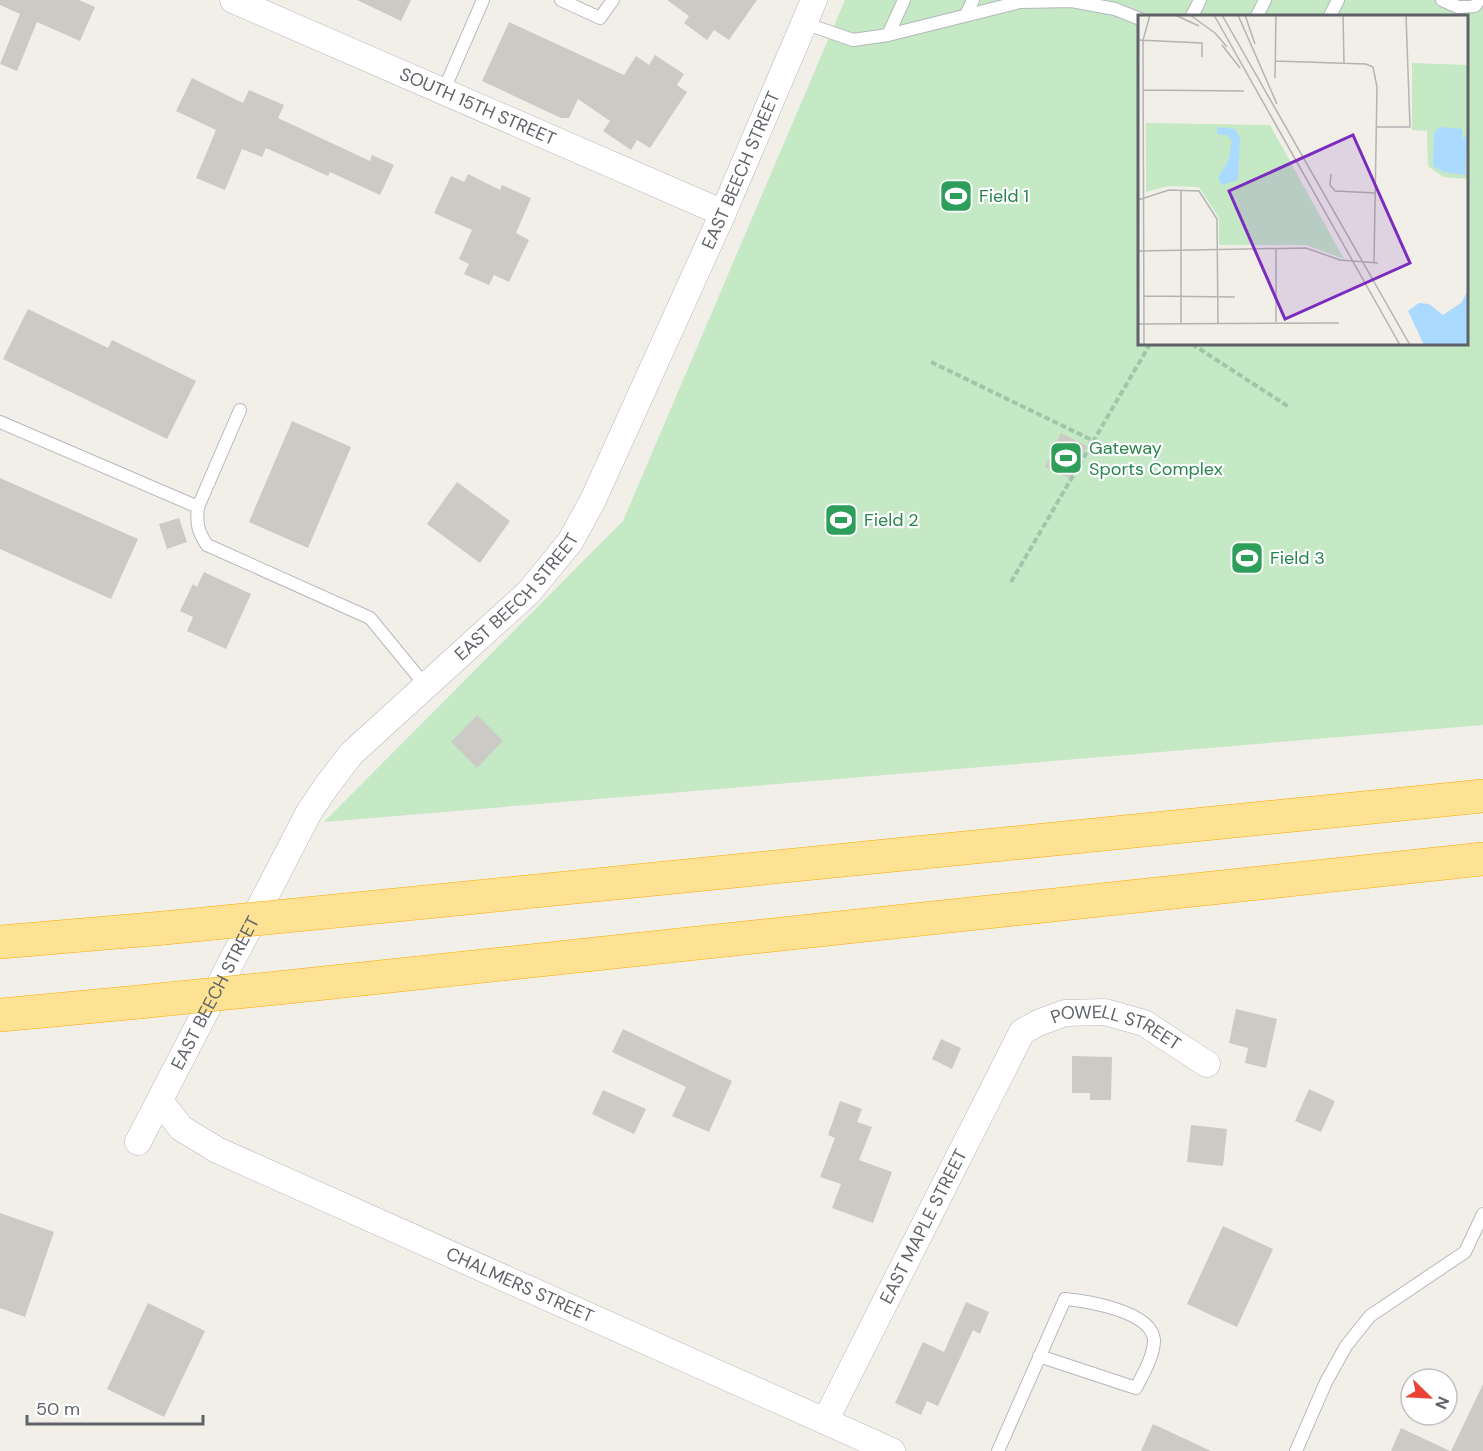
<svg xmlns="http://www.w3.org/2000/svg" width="1483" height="1451" viewBox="0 0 1483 1451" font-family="'DM Sans',sans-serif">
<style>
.green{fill:#c5e8c5;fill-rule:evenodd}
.building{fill:#cccac5}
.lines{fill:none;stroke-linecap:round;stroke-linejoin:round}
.lane-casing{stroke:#b5b8bc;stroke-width:14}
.street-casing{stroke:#b5b8bc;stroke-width:27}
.highway-casing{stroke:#f9ab00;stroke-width:34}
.path{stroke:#9cc7a9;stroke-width:4;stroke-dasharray:6 3;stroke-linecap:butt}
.lane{stroke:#fff;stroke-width:12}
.street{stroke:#fff;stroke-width:26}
.highway{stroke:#fde293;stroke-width:33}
.highway-bridge-casing{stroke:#f9ab00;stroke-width:34;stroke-linecap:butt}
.highway-bridge{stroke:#fde293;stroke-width:33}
.labels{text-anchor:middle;stroke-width:4.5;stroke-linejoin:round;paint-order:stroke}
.street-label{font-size:18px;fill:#5f6368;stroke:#fff}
.leisure-label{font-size:18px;fill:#27864d;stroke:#fff;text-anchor:start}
.inset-road{fill:none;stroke:#b3b3b1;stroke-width:1.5}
.view{fill:#7b2cbf;fill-opacity:0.15;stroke:#7b2cbf;stroke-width:3}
.inset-edge{fill:none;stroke:#5f6368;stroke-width:3}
</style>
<rect width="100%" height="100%" fill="#f1efe8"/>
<path class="green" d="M 845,0 L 1483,0 L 1483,725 L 324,822 L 623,521 ZM 1140,16 L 1466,16 L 1466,344 L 1140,344 Z"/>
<path class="building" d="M 0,0 L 79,0 L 95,7 L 80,41 L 37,22 L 17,71 L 0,64 L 20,14 L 0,5 Z
M 357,0 L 411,0 L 401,21 Z
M 667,0 L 757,0 L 729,40 L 714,30 L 707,40 L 684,23 L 689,16 Z
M 509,22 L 624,75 L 636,56 L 649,65 L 655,55 L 684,74 L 677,85 L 687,92 L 650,148 L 637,140 L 631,150 L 603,131 L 610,121 L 578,99 L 569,118 L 561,118 L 482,81 Z
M 192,78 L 243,103 L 249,90 L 284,105 L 278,118 L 370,161 L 372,155 L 394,165 L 380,195 L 330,172 L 328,176 L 266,148 L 262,157 L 242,149 L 225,190 L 196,178 L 216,130 L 176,111 Z
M 468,174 L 500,190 L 502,185 L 531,198 L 516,233 L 529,240 L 509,282 L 494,275 L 489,285 L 464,274 L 469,264 L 459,259 L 472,230 L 434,213 L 451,176 L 464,182 Z
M 28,309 L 108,348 L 112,340 L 196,381 L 167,439 L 3,359 Z
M 292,421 L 351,447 L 308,548 L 249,522 Z
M 1061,433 L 1087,446 L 1071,479 L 1045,467 Z
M 0,478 L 138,539 L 111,599 L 0,549 Z
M 457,482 L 510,521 L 480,563 L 427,524 Z
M 179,518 L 187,542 L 167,549 L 159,524 Z
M 204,572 L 251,594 L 226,649 L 187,631 L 193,617 L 180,611 L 193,584 L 197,587 Z
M 477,715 L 503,741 L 477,768 L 451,742 Z
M 1236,1009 L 1277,1019 L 1266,1068 L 1245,1063 L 1248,1048 L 1229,1043 Z
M 623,1029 L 732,1081 L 709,1132 L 672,1116 L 686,1087 L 612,1052 Z
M 941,1039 L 961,1048 L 952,1069 L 932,1059 Z
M 1072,1056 L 1112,1057 L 1111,1100 L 1090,1100 L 1090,1093 L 1072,1093 Z
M 1309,1089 L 1335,1101 L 1321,1132 L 1295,1121 Z
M 603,1090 L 646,1109 L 634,1134 L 592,1114 Z
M 840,1101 L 862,1109 L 857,1122 L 872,1127 L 859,1160 L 892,1172 L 873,1223 L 832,1208 L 841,1184 L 820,1177 L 835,1138 L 828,1135 Z
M 1191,1125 L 1227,1129 L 1223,1166 L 1187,1162 Z
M 0,1213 L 54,1232 L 25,1317 L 0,1308 Z
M 1223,1226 L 1273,1249 L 1237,1327 L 1187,1304 Z
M 966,1302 L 989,1312 L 980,1334 L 973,1330 L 938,1406 L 927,1401 L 921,1415 L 895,1403 L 923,1342 L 944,1352 Z
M 148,1303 L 205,1331 L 164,1417 L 107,1389 Z
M 1483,1384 L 1483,1451 L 1451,1451 Z
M 1153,1424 L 1211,1451 L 1141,1451 Z
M 1401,1428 L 1450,1451 L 1391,1451 Z"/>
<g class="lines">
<g class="lane-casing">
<path id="lane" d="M 561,0 L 600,18 L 613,0
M 1442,0 L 1458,7 L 1475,6 L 1479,0
M 966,15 L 973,0
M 1192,16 L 1200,0
M 1257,16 L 1265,0
M 1330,16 L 1338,0
M 804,23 L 853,40 L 888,35 L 1020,2 L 1072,1 L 1115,9 L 1140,19
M 888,35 L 904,0
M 443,92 L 483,0
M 0,422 L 198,507 L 240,410
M 198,507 C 196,523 198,532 207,545 L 370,618 L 425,685
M 998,1451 L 1065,1299 C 1086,1301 1152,1311 1154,1340 C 1154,1356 1143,1374 1136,1388 L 1039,1356
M 1296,1451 L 1326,1382 L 1346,1346 L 1370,1316 L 1465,1252 L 1483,1214"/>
</g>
<g class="street-casing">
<g id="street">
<path id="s1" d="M 233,0 L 723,213"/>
<path id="s2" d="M 160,1101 L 181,1128 L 217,1150 L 892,1451"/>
<path id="s3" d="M 138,1142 L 309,812 L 328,784 L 352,753 L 529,592 L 570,542 L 593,500 L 723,213 L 814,0"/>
<path id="s4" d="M 825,1421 L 1022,1032 L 1038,1023 L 1065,1013 L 1105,1012 L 1144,1023 L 1207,1064"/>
</g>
</g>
<g class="highway-casing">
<path id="highway" d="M 316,913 L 1483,796
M 0,942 L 164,928
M 287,987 L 1483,859
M 0,1015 L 139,1002"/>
</g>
<path class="path" d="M 1192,344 L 1289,407
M 931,362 L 1094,441
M 1011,582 L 1150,344"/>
<use href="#lane" class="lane"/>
<use href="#street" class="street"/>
<use href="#highway" class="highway"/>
<g class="highway-bridge-casing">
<path id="highway-bridge" d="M 164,928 L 316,913
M 139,1002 L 287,987"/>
</g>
<use href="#highway-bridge" class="highway-bridge"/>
</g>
<defs>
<g id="stadium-square" transform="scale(1.725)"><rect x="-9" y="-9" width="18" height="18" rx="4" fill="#2e9e5b" stroke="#fff"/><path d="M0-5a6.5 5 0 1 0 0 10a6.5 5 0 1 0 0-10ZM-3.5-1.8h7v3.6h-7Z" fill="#fff"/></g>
</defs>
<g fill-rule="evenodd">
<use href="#stadium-square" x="956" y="196"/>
<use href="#stadium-square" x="1066" y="458"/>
<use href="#stadium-square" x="841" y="520"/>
<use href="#stadium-square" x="1247" y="558"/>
</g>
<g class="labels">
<g class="street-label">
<text dy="6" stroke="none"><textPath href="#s1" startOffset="267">SOUTH 15TH STREET</textPath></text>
<text dy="6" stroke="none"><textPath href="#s3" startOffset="1158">EAST BEECH STREET</textPath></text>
<text dy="6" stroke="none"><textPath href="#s3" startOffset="672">EAST BEECH STREET</textPath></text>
<text dy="6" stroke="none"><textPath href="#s3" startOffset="168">EAST BEECH STREET</textPath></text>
<text dy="6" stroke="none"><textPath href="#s4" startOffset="537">POWELL STREET</textPath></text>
<text dy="6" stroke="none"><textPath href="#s4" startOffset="218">EAST MAPLE STREET</textPath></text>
<text dy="6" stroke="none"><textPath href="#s2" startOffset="408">CHALMERS STREET</textPath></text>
</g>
<g class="leisure-label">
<text x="979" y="202">Field 1</text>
<text x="1089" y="454">Gateway<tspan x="1089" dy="21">Sports Complex</tspan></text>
<text x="864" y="526">Field 2</text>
<text x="1270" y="564">Field 3</text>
</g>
</g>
<g transform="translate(1138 15)">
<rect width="330" height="330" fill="#f1efe8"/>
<path d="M 274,48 L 330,50 L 330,164 L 305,162 L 290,151 L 289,116 L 274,115 ZM 8,108 L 132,110 L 206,244 L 168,230 L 81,230 L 81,203 L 61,172 L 30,171 L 8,177 Z" fill="#c5e8c5"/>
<path d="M 80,112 L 97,114 L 102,123 L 100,165 L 84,170 L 80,163 L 91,144 L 94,126 L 89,120 L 79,119 ZM 301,112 L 324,114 L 324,124 L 330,118 L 327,160 L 306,157 L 295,151 L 296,119 ZM 330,276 L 330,330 L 286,330 L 270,296 L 281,288 L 291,289 L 305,300 L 323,288 Z" fill="#aadaff"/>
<path class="inset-road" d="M 37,0 L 61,11M 52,0 L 77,18 L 89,32M 76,0 L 262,330M 84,0 L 272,330M 100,0 L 139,89M 107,0 L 117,29M 205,0 L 206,48M 0,25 L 64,28 L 64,42M 84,30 L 102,53M 137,46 L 228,49 L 235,52 L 239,72 L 236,248M 137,63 L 138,0M 5,75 L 106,76M 238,112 L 272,112 L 268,0M 193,159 L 192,170 L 197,176 L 238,178M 0,185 L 31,175 L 61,176 L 79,204 L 80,309M 138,233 L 138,307M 0,236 L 168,233 L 202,245 L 240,248M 6,281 L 97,282M 0,309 L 201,308M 43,309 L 43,175M 6,330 L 5,25 L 12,0"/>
<path class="view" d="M 215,120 L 272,248 L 147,304 L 91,176 Z"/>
<rect width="330" height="330" class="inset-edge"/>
</g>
<g transform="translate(1429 1397) rotate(114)"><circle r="28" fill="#ffffff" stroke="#bfc1c3" stroke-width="1.5"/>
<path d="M0-4.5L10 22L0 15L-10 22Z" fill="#ea4335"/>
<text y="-9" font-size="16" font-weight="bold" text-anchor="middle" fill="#5f6368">N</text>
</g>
<path d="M27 1415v9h176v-9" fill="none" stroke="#5f6368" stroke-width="3"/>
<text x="36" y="1415" font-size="18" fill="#5f6368" stroke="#ffffff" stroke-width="4.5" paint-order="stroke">50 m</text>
</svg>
